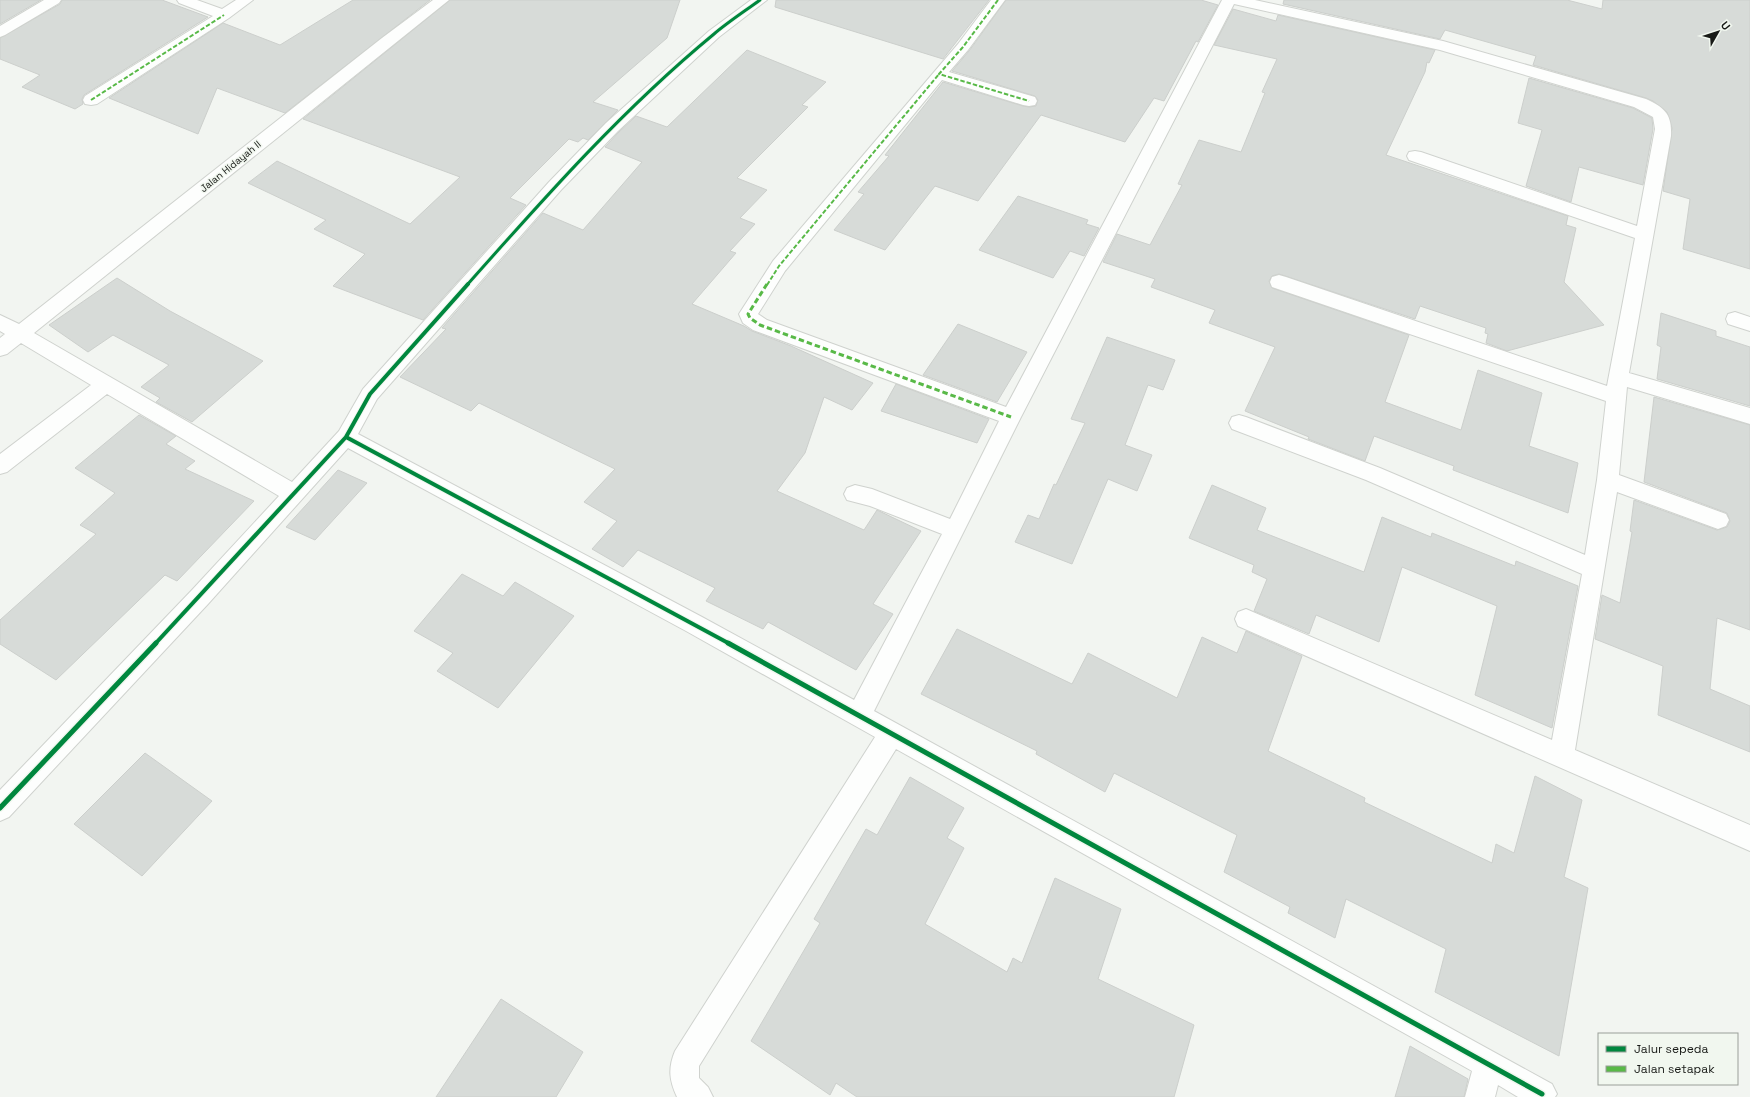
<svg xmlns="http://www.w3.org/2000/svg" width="1750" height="1097" viewBox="0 0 1750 1097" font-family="'Space Grotesk',sans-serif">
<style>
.building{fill:#d7dbd8;stroke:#cccfcc}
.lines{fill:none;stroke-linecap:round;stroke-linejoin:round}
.minor-casing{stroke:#cfd2ce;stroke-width:2}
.minor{fill:#fdfefd;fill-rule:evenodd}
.quiet-far1{stroke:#58b947;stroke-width:2;stroke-dasharray:4.5 2;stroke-linecap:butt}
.quiet{stroke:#58b947;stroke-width:3;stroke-dasharray:5.5 3;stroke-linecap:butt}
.cycleway-far2-casing{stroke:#f1f7ef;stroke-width:5}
.cycleway-far1-casing{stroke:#f1f7ef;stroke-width:6}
.cycleway-casing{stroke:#f1f7ef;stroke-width:8}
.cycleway-far2{stroke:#00873e;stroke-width:3}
.cycleway-far1{stroke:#00873e;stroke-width:4}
.cycleway{stroke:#00873e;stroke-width:5}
.labels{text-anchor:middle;stroke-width:3;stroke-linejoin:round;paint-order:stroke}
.far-street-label{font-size:10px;fill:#181a17;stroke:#f1f7ef}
</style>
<rect width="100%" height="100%" fill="#f2f5f1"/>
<path class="building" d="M 0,0 L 41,0 L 0,24 Z
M 62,0 L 162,0 L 208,17 L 84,95 L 82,99 L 83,104 L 75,109 L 22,87 L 40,75 L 0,59 L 0,38 L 60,4 Z
M 353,0 L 430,0 L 285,113 L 217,88 L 198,134 L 109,98 L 223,23 L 280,45 Z
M 450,0 L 680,0 L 667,38 L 593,102 L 618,110 L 588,140 L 583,138 L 578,142 L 569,139 L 510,198 L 526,205 L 423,320 L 333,286 L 365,254 L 314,229 L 326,220 L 248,183 L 277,161 L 410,224 L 460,177 L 303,119 Z
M 776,0 L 989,0 L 943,59 L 775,7 Z
M 1006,0 L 1201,0 L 1218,5 L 1198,42 L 1196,41 L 1164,101 L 1154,98 L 1125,142 L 1041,115 L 978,201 L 935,186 L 885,250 L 834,230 L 864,194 L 858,192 L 889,156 L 885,155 L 943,82 L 1023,106 L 1029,107 L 1036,106 L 1038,100 L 1035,96 L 952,71 L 969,51 Z
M 1284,0 L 1567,0 L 1602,9 L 1603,0 L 1750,0 L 1750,269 L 1683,249 L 1690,199 L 1663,191 L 1672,128 L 1667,112 L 1653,101 L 1646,98 L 1533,65 L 1536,56 L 1445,30 L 1440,39 L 1283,4 Z
M 1233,9 L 1276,21 L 1278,15 L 1435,50 L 1429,63 L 1427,62 L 1425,72 L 1386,155 L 1568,216 L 1566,225 L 1576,228 L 1564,282 L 1604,325 L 1507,351 L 1486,343 L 1488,334 L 1485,333 L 1486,328 L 1420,306 L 1415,319 L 1279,274 L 1272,276 L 1269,281 L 1272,288 L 1409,335 L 1385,402 L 1461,430 L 1478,370 L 1542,393 L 1529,446 L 1578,463 L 1568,513 L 1453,470 L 1454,466 L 1374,436 L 1365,461 L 1308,439 L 1309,437 L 1245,411 L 1275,347 L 1209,323 L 1215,310 L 1151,287 L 1155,279 L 1103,262 L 1117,234 L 1150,245 L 1182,185 L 1178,184 L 1199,140 L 1241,152 L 1265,93 L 1262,92 L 1277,59 L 1214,45 Z
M 747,50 L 826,82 L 802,105 L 808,107 L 737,178 L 767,190 L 740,218 L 755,224 L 730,251 L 736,253 L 692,304 L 744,326 L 752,331 L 791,346 L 873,383 L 852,410 L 824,397 L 805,453 L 777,491 L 864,530 L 877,510 L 921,531 L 873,604 L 893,614 L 856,670 L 768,622 L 763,629 L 706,601 L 715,588 L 638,550 L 623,567 L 592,549 L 617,521 L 584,502 L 615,469 L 479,403 L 471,411 L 400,377 L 446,329 L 442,328 L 543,213 L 583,230 L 642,162 L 605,147 L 619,132 L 636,116 L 667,127 Z
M 1529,78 L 1633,108 L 1652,118 L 1653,129 L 1643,185 L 1579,167 L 1571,202 L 1526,186 L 1542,130 L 1518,123 Z
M 1018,196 L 1088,220 L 1086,224 L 1099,228 L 1084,256 L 1070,251 L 1053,278 L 979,250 Z
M 117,278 L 170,311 L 263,361 L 192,422 L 156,402 L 160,398 L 141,387 L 169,365 L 113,335 L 88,352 L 49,325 Z
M 1661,313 L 1716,331 L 1716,336 L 1750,347 L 1750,406 L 1657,379 L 1661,347 L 1657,345 Z
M 958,324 L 1027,352 L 997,402 L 923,375 Z
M 1107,337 L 1175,360 L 1163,390 L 1148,385 L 1125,445 L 1152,455 L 1137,491 L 1108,479 L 1072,564 L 1015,542 L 1028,515 L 1039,519 L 1054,484 L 1056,485 L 1085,423 L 1071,419 Z
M 896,384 L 989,419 L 977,443 L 881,411 Z
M 1654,397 L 1750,425 L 1750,630 L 1717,618 L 1710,689 L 1750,706 L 1750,752 L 1658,715 L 1663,666 L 1595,639 L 1602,595 L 1620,603 L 1632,532 L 1630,531 L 1634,500 L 1717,530 L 1727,527 L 1730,521 L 1727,513 L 1644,482 Z
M 139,415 L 176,436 L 166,444 L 195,461 L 185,469 L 254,501 L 177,581 L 165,575 L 56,680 L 0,644 L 0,620 L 96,534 L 80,525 L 115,493 L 75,468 Z
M 338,470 L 367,483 L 315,540 L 286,527 Z
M 1212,485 L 1266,508 L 1257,530 L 1364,572 L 1382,517 L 1431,537 L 1432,533 L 1515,566 L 1516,561 L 1578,586 L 1552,728 L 1475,695 L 1497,606 L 1402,567 L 1379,642 L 1316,615 L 1309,634 L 1254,611 L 1267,579 L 1252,572 L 1254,565 L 1189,538 Z
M 462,574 L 503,596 L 515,582 L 574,616 L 498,708 L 437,671 L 453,653 L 414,631 Z
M 957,629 L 1072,684 L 1088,653 L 1177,698 L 1202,637 L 1237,653 L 1246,631 L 1302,656 L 1268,751 L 1365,798 L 1364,802 L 1492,863 L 1496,844 L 1514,853 L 1535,776 L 1582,800 L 1564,877 L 1588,888 L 1559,1056 L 1435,992 L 1446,949 L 1346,899 L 1335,938 L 1288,913 L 1290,907 L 1224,872 L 1237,835 L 1114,773 L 1105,792 L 1036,754 L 1037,751 L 921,694 Z
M 145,753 L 212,801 L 142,876 L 74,824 Z
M 910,777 L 964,808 L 947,838 L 964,848 L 925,924 L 1007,972 L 1013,958 L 1022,963 L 1055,878 L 1121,909 L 1098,979 L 1194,1025 L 1174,1097 L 857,1097 L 836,1083 L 830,1095 L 751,1041 L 820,923 L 814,919 L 866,829 L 877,835 Z
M 501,999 L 583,1052 L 556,1097 L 436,1097 Z
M 1410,1046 L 1468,1079 L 1464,1097 L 1395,1097 Z"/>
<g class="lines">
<g class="minor-casing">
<path id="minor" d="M 44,0 L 61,0 L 59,3 L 5,35 L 0,37 L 0,26 Z
M 177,0 L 197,0 L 222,9 L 236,0 L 253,0 L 229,18 L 97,104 L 91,105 L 85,104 L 83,100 L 85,96 L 213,16 L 179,3 Z
M 433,0 L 449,0 L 34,333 L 292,482 L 339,431 L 363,389 L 549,182 L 606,123 L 709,31 L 751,0 L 767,0 L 719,37 L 618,131 L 561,190 L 377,399 L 358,434 L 702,617 L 854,700 L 942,534 L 870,506 L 847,500 L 844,494 L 847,488 L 855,485 L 872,489 L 950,519 L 999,421 L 753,330 L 743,323 L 739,314 L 773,261 L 958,44 L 991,0 L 1005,0 L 968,50 L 949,72 L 1035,97 L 1037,101 L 1035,105 L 1029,106 L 1023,105 L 942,80 L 785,271 L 758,314 L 767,320 L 1006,407 L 1222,0 L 1255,0 L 1443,41 L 1646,99 C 1665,108 1672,114 1671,136 L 1629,373 L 1750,408 L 1750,424 L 1627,387 L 1619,475 L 1726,514 L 1729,520 L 1726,526 L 1718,529 L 1617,492 L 1575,750 L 1750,825 L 1750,851 L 1238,626 L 1235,619 L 1238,612 L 1246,609 L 1552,740 L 1582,574 L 1366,480 L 1232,429 L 1229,423 L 1232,417 L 1239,415 L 1246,417 L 1380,468 L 1585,555 L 1597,480 L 1606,401 L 1272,287 L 1270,282 L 1272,277 L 1279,275 L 1286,277 L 1607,386 L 1635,238 L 1409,160 L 1407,156 L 1409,152 L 1415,151 L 1421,152 L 1637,226 L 1655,129 L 1653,117 L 1634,107 L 1440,50 L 1234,4 L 1021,417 L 874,711 L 1552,1084 L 1557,1094 L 1555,1097 L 1518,1097 L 1498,1085 L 1495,1097 L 1465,1097 L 1472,1071 L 896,749 L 699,1066 L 699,1078 L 708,1087 L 713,1097 L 677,1097 C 669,1080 668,1068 675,1051 L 875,737 L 686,631 L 348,448 L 208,604 L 9,817 L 0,821 L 0,790 L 192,590 L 279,496 L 107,394 L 7,472 L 0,474 L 0,454 L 91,385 L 21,343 L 7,354 L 0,356 L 0,338 L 5,334 L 0,331 L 0,315 L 19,324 L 382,38 Z
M 1735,312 L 1750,317 L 1750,331 L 1728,324 L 1726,319 L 1728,314 Z"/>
</g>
<use href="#minor" class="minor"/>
<path class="quiet-far1" d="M 998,0 L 963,47 L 939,74 L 1029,101
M 91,100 L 224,15
M 767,285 L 779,266 L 939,74"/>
<path class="quiet" d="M 767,284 L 748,314 L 750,318 L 760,325 L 1011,417"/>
<g class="cycleway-far2-casing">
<path id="cycleway-far2" d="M 467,285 C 545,197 623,109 714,34 C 728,22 745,11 760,0"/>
</g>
<g class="cycleway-far1-casing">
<path id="cycleway-far1" d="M 346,437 L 730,644
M 155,644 L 346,437 L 370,394 L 468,284"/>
</g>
<g class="cycleway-casing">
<path id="cycleway" d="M 728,643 L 1542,1094
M 0,808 L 156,643"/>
</g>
<use href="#cycleway-far2" class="cycleway-far2"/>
<use href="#cycleway-far1" class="cycleway-far1"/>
<use href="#cycleway" class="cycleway"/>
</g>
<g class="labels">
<g class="far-street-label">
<text transform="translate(230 166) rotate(-39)" y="4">Jalan Hidayah II</text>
</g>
</g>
<rect x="1598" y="1033" width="140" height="52" fill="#f1f7ef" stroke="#9a9f99"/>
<rect x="1606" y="1046" width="20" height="6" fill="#00873e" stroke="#9a9f99"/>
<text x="1634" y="1053" font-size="12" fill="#181a17">Jalur sepeda</text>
<rect x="1606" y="1066" width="20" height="6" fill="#58b947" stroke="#9a9f99"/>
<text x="1634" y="1073" font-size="12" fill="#181a17">Jalan setapak</text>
<g transform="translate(1718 32) rotate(51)" stroke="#f1f7ef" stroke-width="3" paint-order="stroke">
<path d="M0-3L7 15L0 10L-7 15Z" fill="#181a17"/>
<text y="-6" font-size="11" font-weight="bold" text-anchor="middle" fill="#181a17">U</text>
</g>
</svg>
